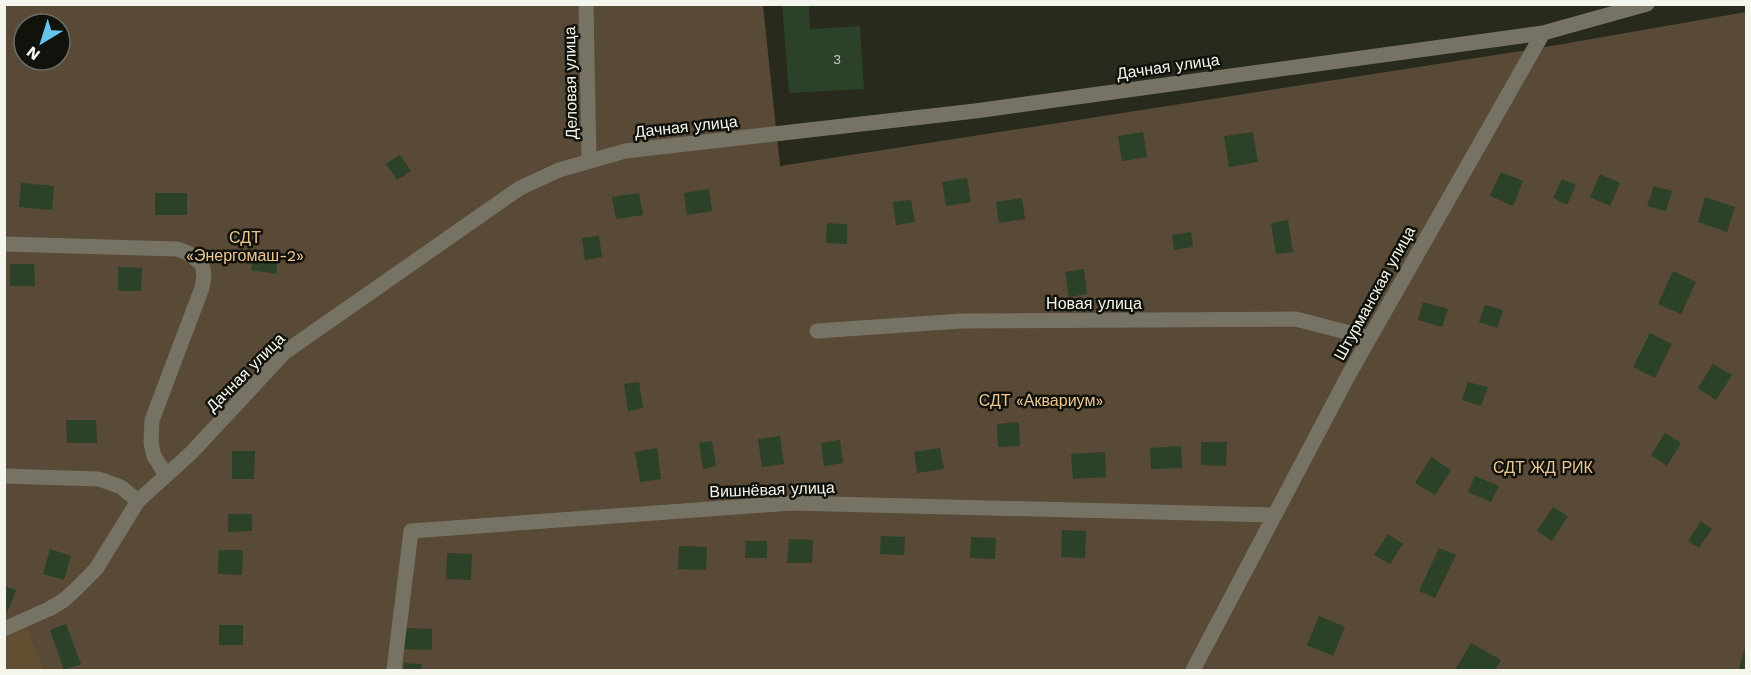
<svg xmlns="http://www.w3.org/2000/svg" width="1751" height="675" viewBox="0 0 1751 675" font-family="'Work Sans',sans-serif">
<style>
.green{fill:#584a36;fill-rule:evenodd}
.forest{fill:#624e31}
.building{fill:#2b4128}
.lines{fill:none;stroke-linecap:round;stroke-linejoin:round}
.street{stroke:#767364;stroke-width:15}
.labels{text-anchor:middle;stroke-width:5;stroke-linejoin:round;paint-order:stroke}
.number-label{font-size:14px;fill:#c2c9bc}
.street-label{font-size:16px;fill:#f4f6ed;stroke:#11120c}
.park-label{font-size:16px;fill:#ecc792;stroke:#11120c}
</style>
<rect width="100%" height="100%" fill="#272a1d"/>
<path class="green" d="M 5,5 L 763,5 L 780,166 L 1534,49 L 1746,12 L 1746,670 L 45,670 L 27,629 L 5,637 ZM 24,24 L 60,24 L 60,60 L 24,60 Z"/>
<path class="forest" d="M 27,628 L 45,670 L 5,670 L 5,637 Z"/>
<path class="building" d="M 782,4 L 809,4 L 810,29 L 860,26 L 864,89 L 789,93 Z
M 1143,132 L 1147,157 L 1122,161 L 1118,136 Z
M 1253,132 L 1258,162 L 1229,167 L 1224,136 Z
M 400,155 L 411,171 L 397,180 L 386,164 Z
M 1501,172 L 1523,181 L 1513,206 L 1490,196 Z
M 1600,174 L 1620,183 L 1610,206 L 1590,197 Z
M 967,178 L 971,202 L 946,206 L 942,182 Z
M 1562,179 L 1576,185 L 1567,205 L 1553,198 Z
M 21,183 L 54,186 L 52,210 L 19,207 Z
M 1654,186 L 1672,191 L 1666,211 L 1647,206 Z
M 709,189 L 712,211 L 687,215 L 684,193 Z
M 155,193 L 187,193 L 187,215 L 155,215 Z
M 639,193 L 643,215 L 616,219 L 612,197 Z
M 1705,197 L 1735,207 L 1727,232 L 1698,222 Z
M 1022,198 L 1025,219 L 999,223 L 996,202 Z
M 911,200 L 915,222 L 896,225 L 893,202 Z
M 1288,220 L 1293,252 L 1276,254 L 1271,223 Z
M 827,223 L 847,224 L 847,244 L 826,243 Z
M 1191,232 L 1193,247 L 1174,250 L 1172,235 Z
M 599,236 L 602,257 L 585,260 L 582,238 Z
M 254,251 L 278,254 L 276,274 L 251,270 Z
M 10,264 L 34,264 L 35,286 L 10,286 Z
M 118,267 L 142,268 L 141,291 L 118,291 Z
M 1084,269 L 1087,294 L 1069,297 L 1065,272 Z
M 1673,271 L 1696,282 L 1681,314 L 1658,304 Z
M 1423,302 L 1448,309 L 1442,327 L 1418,320 Z
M 1485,305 L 1503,310 L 1497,328 L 1479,322 Z
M 1650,333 L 1672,344 L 1655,378 L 1633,367 Z
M 1713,364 L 1732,375 L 1716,400 L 1698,388 Z
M 639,382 L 643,408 L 628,411 L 624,384 Z
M 1468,382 L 1488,387 L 1481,406 L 1462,400 Z
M 66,420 L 96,420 L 97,443 L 67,443 Z
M 1019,422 L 1020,446 L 998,447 L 997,424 Z
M 1665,433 L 1681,443 L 1667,466 L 1651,455 Z
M 780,436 L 784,464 L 762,467 L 758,439 Z
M 840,440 L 843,463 L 824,466 L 821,443 Z
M 712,441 L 716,466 L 703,469 L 699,443 Z
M 1201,442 L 1227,442 L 1226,466 L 1201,465 Z
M 1181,446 L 1182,468 L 1151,469 L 1150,448 Z
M 657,448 L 661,479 L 640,482 L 635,452 Z
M 940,448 L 944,469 L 917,473 L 914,452 Z
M 232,451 L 255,451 L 254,479 L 232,479 Z
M 1105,452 L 1106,477 L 1073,479 L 1071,454 Z
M 1431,457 L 1451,470 L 1435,495 L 1415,483 Z
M 1475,476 L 1499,486 L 1491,502 L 1468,492 Z
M 1553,507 L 1568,516 L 1552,541 L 1537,531 Z
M 228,514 L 252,514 L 252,531 L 228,532 Z
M 1701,521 L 1712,529 L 1699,548 L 1688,541 Z
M 1062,530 L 1086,531 L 1085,558 L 1061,557 Z
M 1388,534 L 1403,544 L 1390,564 L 1374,555 Z
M 881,536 L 905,537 L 904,555 L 880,554 Z
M 971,537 L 996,538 L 995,559 L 970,558 Z
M 789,539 L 813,540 L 812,563 L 787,563 Z
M 746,541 L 767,541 L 767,558 L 745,558 Z
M 679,546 L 707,547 L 706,570 L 678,569 Z
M 1439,548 L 1456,555 L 1435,598 L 1419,591 Z
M 50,549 L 71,556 L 64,580 L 43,574 Z
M 219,550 L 243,550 L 242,575 L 218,574 Z
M 447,553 L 472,554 L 471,580 L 446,579 Z
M 4,586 L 16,590 L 7,613 L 4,612 Z
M 1319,616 L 1345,627 L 1333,656 L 1307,645 Z
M 66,624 L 81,664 L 64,670 L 50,630 Z
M 219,625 L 243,625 L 243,645 L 219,645 Z
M 405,628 L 432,629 L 432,650 L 404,649 Z
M 1471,643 L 1501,660 L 1495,670 L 1455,670 Z
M 1746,645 L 1746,670 L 1739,668 Z
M 404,663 L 422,664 L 421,670 L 404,670 Z"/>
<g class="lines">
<path class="street" d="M 586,4 L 589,160
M 4,244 L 177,249 L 188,253 L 202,264 L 204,275 L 202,288 L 152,420 L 151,443 L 154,456 L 166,475
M 817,331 L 961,321 L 1296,319 L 1369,338
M 4,476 L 99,479 L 121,487 L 138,501
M 4,629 L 49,609 L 64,600 L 77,588 L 96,569 L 138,501 L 191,453 L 285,352 L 520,188 L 559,170 L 625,151 L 975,111 L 1543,33
M 394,670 L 411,531 L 791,503 L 1275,515
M 1193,670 L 1348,376 L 1543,33 L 1647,4"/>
</g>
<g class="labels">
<g class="number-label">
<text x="837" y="64">3</text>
</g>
<g class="street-label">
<text transform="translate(1168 66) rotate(-8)" y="6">Дачная улица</text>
<text transform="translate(570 83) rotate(-91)" y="6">Деловая улица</text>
<text transform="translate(686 126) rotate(-6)" y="6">Дачная улица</text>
<text transform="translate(1374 293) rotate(-61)" y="6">Штурманская улица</text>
<text x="1094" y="309">Новая улица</text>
<text transform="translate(245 372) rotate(-45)" y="6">Дачная улица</text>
<text transform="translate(772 489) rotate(-2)" y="6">Вишнёвая улица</text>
</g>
<g class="park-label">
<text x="245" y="243">СДТ<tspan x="245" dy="18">«Энергомаш-2»</tspan></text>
<text x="1041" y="406">СДТ «Аквариум»</text>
<text x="1543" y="473">СДТ ЖД РИК</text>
</g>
</g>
<rect width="1751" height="675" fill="none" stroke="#f4f6ed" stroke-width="12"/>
<g transform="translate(42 42) rotate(218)"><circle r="28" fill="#11120c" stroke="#6c6d66" stroke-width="1.5"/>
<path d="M0-4.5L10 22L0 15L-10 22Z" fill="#65c5ee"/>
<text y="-9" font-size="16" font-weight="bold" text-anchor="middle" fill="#f4f6ed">N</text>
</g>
</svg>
